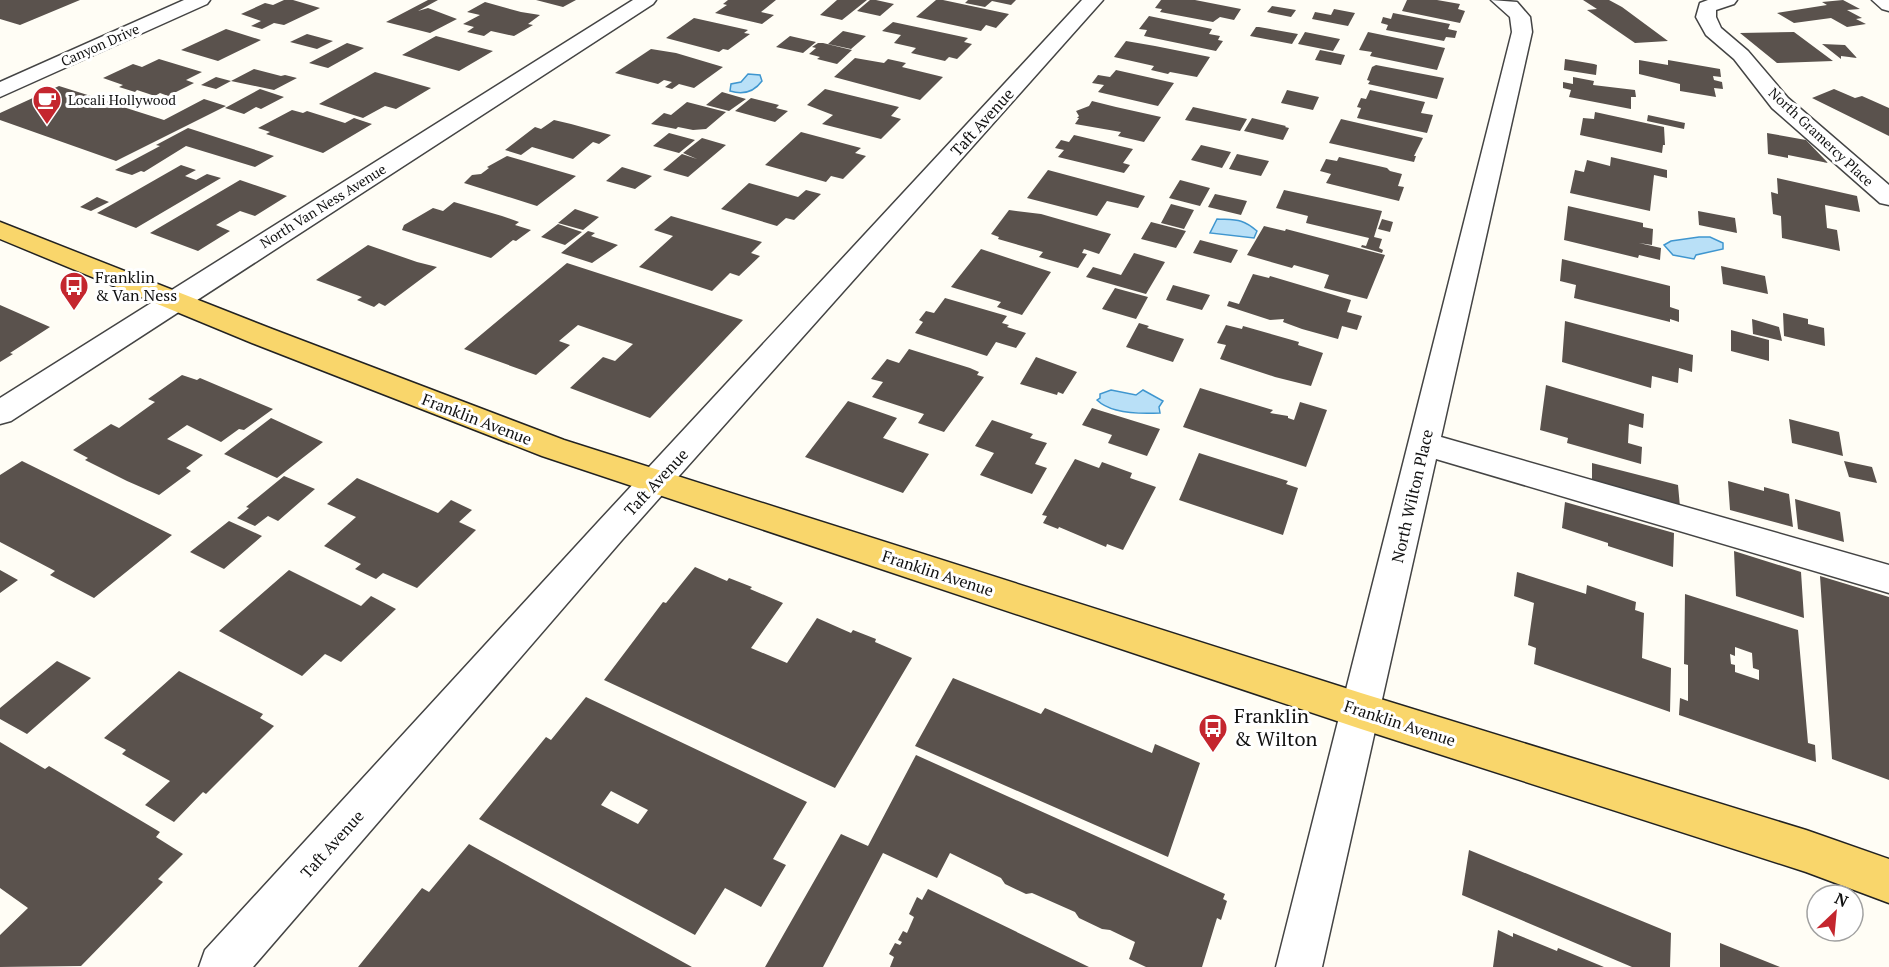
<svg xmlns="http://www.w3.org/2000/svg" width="1889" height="967" viewBox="0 0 1889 967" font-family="'PT Serif',serif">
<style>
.water{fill:#b9e0f7;stroke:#3f96cf;stroke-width:1.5}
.building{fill:#5a524d;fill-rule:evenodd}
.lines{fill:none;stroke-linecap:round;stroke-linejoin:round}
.minor-casing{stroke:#444;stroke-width:3}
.major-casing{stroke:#222;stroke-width:3}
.minor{fill:#fff;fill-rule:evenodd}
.major{fill:#f9d66b;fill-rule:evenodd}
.labels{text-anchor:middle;stroke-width:6;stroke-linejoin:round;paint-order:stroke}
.far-street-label{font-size:14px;fill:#111;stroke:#fff}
.far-poi-label{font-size:14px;fill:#111;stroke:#fff;text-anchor:start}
.street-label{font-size:16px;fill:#111;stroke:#fff}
.poi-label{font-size:16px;fill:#111;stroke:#fff;text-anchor:start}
.near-poi-label{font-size:20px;fill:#111;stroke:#fff;text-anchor:start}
</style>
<rect width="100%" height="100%" fill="#fffdf5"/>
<path class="water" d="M 748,74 L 760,75 L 762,81 C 754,92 743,95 730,91 L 731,84 L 741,82 Z
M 1217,219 C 1236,220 1242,218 1257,231 L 1254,238 L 1210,233 Z
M 1699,237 L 1710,237 L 1723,243 L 1723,249 L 1696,255 L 1694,259 L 1673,255 L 1664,245 L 1671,241 Z
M 1111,390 L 1136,395 L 1143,390 L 1163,401 L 1159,407 L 1160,413 C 1141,414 1111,414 1097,400 L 1100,398 L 1100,394 Z"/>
<path class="building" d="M 0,0 L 80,0 L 20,25 L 0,19 Z
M 284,0 L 293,0 L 320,8 L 284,25 L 274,23 L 262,29 L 251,26 L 261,21 L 241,14 L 265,3 L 273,5 Z
M 428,0 L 438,0 L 418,11 L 428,8 L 457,19 L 430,33 L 386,22 Z
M 536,0 L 576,0 L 563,7 Z
M 728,0 L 776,0 L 761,12 L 774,15 L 762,24 L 715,13 L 727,5 L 723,4 Z
M 837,0 L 867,0 L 842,20 L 820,15 Z
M 870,0 L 876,0 L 894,4 L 880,16 L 857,11 Z
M 936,0 L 943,0 L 1009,14 L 996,28 L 986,25 L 981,31 L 916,17 Z
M 968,0 L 1016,0 L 1011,5 L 992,1 L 985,7 L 965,3 Z
M 1161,0 L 1195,0 L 1241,9 L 1234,20 L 1220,17 L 1213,22 L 1160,12 L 1162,9 L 1155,8 Z
M 1407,0 L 1437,0 L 1460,4 L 1458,9 L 1465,11 L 1460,23 L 1402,11 Z
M 1583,0 L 1609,0 L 1622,7 L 1668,41 L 1635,43 L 1587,10 L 1597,9 Z
M 1843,0 L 1860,9 L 1847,10 L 1862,18 L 1856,19 L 1866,24 L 1847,27 L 1831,18 L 1794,23 L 1777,13 L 1827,5 L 1822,2 Z
M 485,2 L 521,12 L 540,15 L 528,24 L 533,25 L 514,36 L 491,31 L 484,36 L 467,32 L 474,27 L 463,24 L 480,15 L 467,12 Z
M 1272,6 L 1296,10 L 1291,17 L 1267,12 Z
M 1334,9 L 1355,13 L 1348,26 L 1312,19 L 1315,12 L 1331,15 Z
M 1393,13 L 1450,24 L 1448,29 L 1457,31 L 1455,38 L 1446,37 L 1444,41 L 1386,30 L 1388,25 L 1381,23 L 1383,17 L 1391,19 Z
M 1149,16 L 1212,29 L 1209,34 L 1220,36 L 1218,40 L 1223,41 L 1216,51 L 1144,36 L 1147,30 L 1139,29 Z
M 694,18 L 748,30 L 744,33 L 750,34 L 728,50 L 723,49 L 719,52 L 666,38 Z
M 893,22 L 968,38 L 964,42 L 972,44 L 957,59 L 949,57 L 945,61 L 911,53 L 916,48 L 894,43 L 901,35 L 882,31 Z
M 1256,27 L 1259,27 L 1298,34 L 1292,44 L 1250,36 Z
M 226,29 L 261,40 L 218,61 L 181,50 Z
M 843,31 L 866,36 L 851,49 L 828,44 Z
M 1305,32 L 1340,39 L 1333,51 L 1298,44 Z
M 1368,32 L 1445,48 L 1437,70 L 1370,56 L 1372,52 L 1359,50 Z
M 1794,32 L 1833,61 L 1777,63 L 1740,33 Z
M 307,34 L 333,41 L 317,49 L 290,42 Z
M 436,36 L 493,51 L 459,71 L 402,55 Z
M 790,36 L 816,42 L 803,53 L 776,47 Z
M 1126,41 L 1155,46 L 1210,57 L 1197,77 L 1170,72 L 1168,74 L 1151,70 L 1154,66 L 1114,57 Z
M 347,43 L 364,48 L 328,68 L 309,63 Z
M 818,43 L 823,43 L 852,50 L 837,64 L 817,59 L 820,57 L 809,54 L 816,48 L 812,47 Z
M 1822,44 L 1845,45 L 1857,58 L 1841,56 L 1841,59 Z
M 651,49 L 676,53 L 723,67 L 694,88 L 679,84 L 672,89 L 665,87 L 672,82 L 664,80 L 658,84 L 615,73 Z
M 1320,50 L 1345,55 L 1341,65 L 1315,60 Z
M 855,58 L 884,63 L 888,59 L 906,63 L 902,67 L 943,77 L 920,100 L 834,77 Z
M 159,59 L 202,72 L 186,80 L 194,83 L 168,96 L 160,93 L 155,96 L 137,90 L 135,92 L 119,87 L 123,85 L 103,78 L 133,64 L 142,67 Z
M 1565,59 L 1594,64 L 1597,65 L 1596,75 L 1564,70 Z
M 1639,60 L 1668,65 L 1668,60 L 1720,69 L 1721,77 L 1713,76 L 1714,80 L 1722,82 L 1723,89 L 1714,88 L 1716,97 L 1680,91 L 1680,84 L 1639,74 Z
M 1376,65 L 1444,78 L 1437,99 L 1368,84 L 1370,81 L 1367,80 L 1372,67 Z
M 254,69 L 281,76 L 285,75 L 297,78 L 274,90 L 231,81 Z
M 1116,70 L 1174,83 L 1158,106 L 1098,92 L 1104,85 L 1092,83 L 1098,75 L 1110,77 Z
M 375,72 L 431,88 L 396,109 L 385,106 L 363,118 L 319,104 Z
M 216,77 L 231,81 L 216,89 L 201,85 Z
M 1573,77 L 1594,81 L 1593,85 L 1635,90 L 1636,97 L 1631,97 L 1631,109 L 1569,97 L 1571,90 L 1563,88 L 1563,82 L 1573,84 Z
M 59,86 L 113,103 L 120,100 L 128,102 L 120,106 L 164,120 L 204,99 L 226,106 L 116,161 L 0,120 L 0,113 Z
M 260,89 L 284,97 L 261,109 L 256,107 L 244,114 L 225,108 Z
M 825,89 L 899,107 L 891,116 L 901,119 L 881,139 L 822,124 L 833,115 L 807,105 Z
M 1834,89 L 1855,98 L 1862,96 L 1889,108 L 1889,136 L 1812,98 Z
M 1287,90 L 1319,97 L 1313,110 L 1281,103 Z
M 1370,90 L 1425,102 L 1421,113 L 1433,115 L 1427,133 L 1357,118 L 1361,108 L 1357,107 L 1361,98 L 1366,99 Z
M 722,92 L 746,99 L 729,111 L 706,105 Z
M 751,98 L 779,105 L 776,108 L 788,111 L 775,122 L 735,111 Z
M 1092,101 L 1116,107 L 1161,117 L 1144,142 L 1118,136 L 1121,132 L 1075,124 L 1079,118 L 1077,118 L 1079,116 L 1076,111 L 1089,106 Z
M 687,102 L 726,112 L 706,129 L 693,130 L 678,127 L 676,129 L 651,124 L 664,113 L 671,115 Z
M 1193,107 L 1247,119 L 1240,131 L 1185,120 Z
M 292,110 L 303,113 L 307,111 L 345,123 L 354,118 L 372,124 L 323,153 L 266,134 L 270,132 L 258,128 Z
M 1595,112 L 1664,127 L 1665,145 L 1663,145 L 1662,153 L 1580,135 L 1583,118 L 1594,119 Z
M 1648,115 L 1685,123 L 1684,129 L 1647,121 Z
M 1252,118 L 1286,126 L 1285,127 L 1289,128 L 1283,140 L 1244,131 Z
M 1341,119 L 1423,138 L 1414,156 L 1416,156 L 1414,162 L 1329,143 Z
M 554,120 L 571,124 L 611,135 L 599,144 L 593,142 L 573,159 L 532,147 L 521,155 L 505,150 L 535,127 L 541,129 Z
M 188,128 L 222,139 L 274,156 L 255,167 L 186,146 L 144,172 L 141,171 L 132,175 L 115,170 L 160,146 L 156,145 Z
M 801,132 L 861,148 L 855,153 L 866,156 L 843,179 L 831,176 L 826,182 L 765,165 Z
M 669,133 L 695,140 L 679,153 L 653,146 Z
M 1767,133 L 1806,140 L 1828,163 L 1788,155 L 1788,158 L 1768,154 Z
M 1074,135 L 1133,149 L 1123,163 L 1130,165 L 1124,173 L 1058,157 L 1064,150 L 1055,148 L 1061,140 L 1069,142 Z
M 702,138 L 726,145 L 688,177 L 663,170 L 682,154 L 697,159 L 683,153 Z
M 1201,145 L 1231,152 L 1222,168 L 1191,160 Z
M 1237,154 L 1269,161 L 1261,176 L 1229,169 Z
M 507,156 L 576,176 L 537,206 L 464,183 L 472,175 L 481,174 L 489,168 L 487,167 Z
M 1339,157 L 1387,168 L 1390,171 L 1402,174 L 1398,186 L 1404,187 L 1399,201 L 1326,183 L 1331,174 L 1320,171 L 1326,159 L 1337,161 Z
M 1611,157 L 1667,170 L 1667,178 L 1654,175 L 1650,211 L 1570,193 L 1575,170 L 1584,172 L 1587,160 L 1610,166 Z
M 181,165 L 196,170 L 185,176 L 196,180 L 207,174 L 221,178 L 136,228 L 97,213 Z
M 622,167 L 652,176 L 635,189 L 606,181 Z
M 1048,170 L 1145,196 L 1138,208 L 1107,201 L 1097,216 L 1027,198 Z
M 1777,178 L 1857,196 L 1860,212 L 1825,205 L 1827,228 L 1837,230 L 1840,251 L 1782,238 L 1781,216 L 1773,214 L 1771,192 L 1778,194 Z
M 240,180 L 287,196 L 255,216 L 240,211 L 216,225 L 230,231 L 198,251 L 150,233 Z
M 1180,180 L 1210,188 L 1200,206 L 1169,198 Z
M 749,183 L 798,197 L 806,190 L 821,194 L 794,220 L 786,218 L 777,226 L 721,209 Z
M 1284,190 L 1382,211 L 1374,237 L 1382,239 L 1379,248 L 1383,250 L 1382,253 L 1361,247 L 1362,245 L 1366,246 L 1369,238 L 1306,223 L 1308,216 L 1276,208 Z
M 1215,194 L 1247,201 L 1241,215 L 1208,207 Z
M 97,197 L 109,202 L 91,211 L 80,207 Z
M 454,202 L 502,216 L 519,222 L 515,225 L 531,230 L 516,241 L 513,240 L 491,258 L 402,230 L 404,225 L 433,208 L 443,211 Z
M 1171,204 L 1194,210 L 1184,229 L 1161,223 Z
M 1568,206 L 1643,223 L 1643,227 L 1653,229 L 1652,245 L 1639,243 L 1661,248 L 1660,260 L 1639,255 L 1638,258 L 1564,240 Z
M 575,209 L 599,217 L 583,230 L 558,223 Z
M 1009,210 L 1041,214 L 1111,234 L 1099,254 L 1084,249 L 1082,253 L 1087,254 L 1078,268 L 1039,257 L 1043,252 L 998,239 L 999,237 L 991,234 Z
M 1698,211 L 1735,218 L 1737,233 L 1699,225 Z
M 671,216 L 762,242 L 751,253 L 760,256 L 739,276 L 730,273 L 712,291 L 639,267 L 673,236 L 654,230 Z
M 1382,219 L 1393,222 L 1390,232 L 1378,229 Z
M 1151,222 L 1186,231 L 1176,248 L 1141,239 Z
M 558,224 L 582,232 L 565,245 L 541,237 Z
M 1264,226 L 1285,231 L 1286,229 L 1385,255 L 1367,299 L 1324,288 L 1329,275 L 1294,265 L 1292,268 L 1247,255 Z
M 588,231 L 595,233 L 591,236 L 618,245 L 592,263 L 561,253 Z
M 1200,240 L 1238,250 L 1231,263 L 1193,253 Z
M 368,245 L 417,262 L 437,267 L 385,306 L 379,303 L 374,307 L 357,300 L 362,297 L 316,280 Z
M 981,249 L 1051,272 L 1022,315 L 997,307 L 1001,302 L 951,287 Z
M 1134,253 L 1165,262 L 1146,294 L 1086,277 L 1093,267 L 1121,275 Z
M 1562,259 L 1670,286 L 1670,307 L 1679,310 L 1679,322 L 1670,319 L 1670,322 L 1574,298 L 1576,285 L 1560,281 Z
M 567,263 L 743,320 L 650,418 L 570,388 L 603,357 L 615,361 L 633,344 L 578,325 L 559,341 L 570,345 L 536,375 L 464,349 Z
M 1721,266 L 1765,276 L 1768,294 L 1723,284 Z
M 1253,274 L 1269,278 L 1270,276 L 1351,300 L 1347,312 L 1362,316 L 1357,330 L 1342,326 L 1338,339 L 1302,329 L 1283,322 L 1284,319 L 1270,320 L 1227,306 L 1229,301 L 1239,304 Z
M 1173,285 L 1210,295 L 1202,310 L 1166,300 Z
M 1115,288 L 1148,297 L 1136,319 L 1102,309 Z
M 945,298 L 1007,316 L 1002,323 L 1009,325 L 1007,327 L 1026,333 L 1016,348 L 996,342 L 987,356 L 915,333 L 923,322 L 919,320 L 926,311 L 934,313 Z
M 0,305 L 50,327 L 10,353 L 13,354 L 0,362 Z
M 1783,313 L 1808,319 L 1808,324 L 1824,328 L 1825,346 L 1784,336 Z
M 1752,319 L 1779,327 L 1782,341 L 1753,334 Z
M 1565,321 L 1693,355 L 1692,372 L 1679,368 L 1678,383 L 1652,376 L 1651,388 L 1562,362 Z
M 1139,323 L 1149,326 L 1147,328 L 1184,339 L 1173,362 L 1126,347 Z
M 1226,325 L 1242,329 L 1243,326 L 1299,342 L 1298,345 L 1323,353 L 1311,386 L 1275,377 L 1220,359 L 1226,345 L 1217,343 Z
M 1731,330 L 1769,340 L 1769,361 L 1731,351 Z
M 909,349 L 970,368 L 979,372 L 977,375 L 984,377 L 944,432 L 918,423 L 924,414 L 872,397 L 883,382 L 871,379 L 887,359 L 899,363 Z
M 1036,357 L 1077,372 L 1063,394 L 1058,392 L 1057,395 L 1020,384 Z
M 182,375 L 197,380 L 200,378 L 273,409 L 244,430 L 239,429 L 221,442 L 187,425 L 167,439 L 203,455 L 186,468 L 191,471 L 159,495 L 127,481 L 85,460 L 88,458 L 73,450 L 111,424 L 119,428 L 155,402 L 148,399 Z
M 1546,385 L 1644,414 L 1643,428 L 1629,424 L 1628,443 L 1642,447 L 1641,464 L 1567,443 L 1568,438 L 1540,430 Z
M 1200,388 L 1273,410 L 1270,413 L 1288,416 L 1288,418 L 1294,420 L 1300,402 L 1327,410 L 1306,467 L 1183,427 Z
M 848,401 L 897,418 L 883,438 L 929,454 L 903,493 L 805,457 Z
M 1092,408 L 1160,429 L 1147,456 L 1108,443 L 1112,435 L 1082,425 Z
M 271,418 L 323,442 L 277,478 L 224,454 Z
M 1789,419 L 1839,432 L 1843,456 L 1792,443 Z
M 992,420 L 1033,434 L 1030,438 L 1047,443 L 1035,464 L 1047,468 L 1032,494 L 980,475 L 994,453 L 975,446 Z
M 1199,453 L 1288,481 L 1286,484 L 1298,488 L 1283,535 L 1179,500 Z
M 1075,459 L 1099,468 L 1102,462 L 1132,473 L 1130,478 L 1156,487 L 1123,550 L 1107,544 L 1106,547 L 1059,527 L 1058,529 L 1043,523 L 1047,516 L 1042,515 Z
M 22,461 L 172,535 L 94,598 L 50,575 L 55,571 L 0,542 L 0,475 Z
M 1844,461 L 1872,467 L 1877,483 L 1849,477 Z
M 1592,463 L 1678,485 L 1680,507 L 1592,484 Z
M 284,476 L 315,489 L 278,521 L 268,516 L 255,526 L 237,518 L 249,508 L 246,507 Z
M 357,478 L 438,513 L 451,500 L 472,510 L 459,522 L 476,530 L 417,588 L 383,573 L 376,579 L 355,569 L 361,564 L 324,546 L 356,517 L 327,504 Z
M 1728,481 L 1764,491 L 1764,487 L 1789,494 L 1793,527 L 1730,510 Z
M 1795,499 L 1840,512 L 1844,542 L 1798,529 Z
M 1565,502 L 1674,533 L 1673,567 L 1608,546 L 1608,543 L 1562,528 Z
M 229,521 L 262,536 L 224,569 L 190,552 Z
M 1734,551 L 1801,572 L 1804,618 L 1736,596 Z
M 695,567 L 727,581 L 729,578 L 752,587 L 750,589 L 783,603 L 751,648 L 787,663 L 817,618 L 851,633 L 853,630 L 876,639 L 875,642 L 912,658 L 835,788 L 604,680 L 663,602 L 666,603 Z
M 0,570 L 18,580 L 0,593 Z
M 289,570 L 361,606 L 371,596 L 396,609 L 341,662 L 325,654 L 302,676 L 219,631 Z
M 1517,572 L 1586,594 L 1587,585 L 1636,602 L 1635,610 L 1644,613 L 1642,658 L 1671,668 L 1670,712 L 1534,664 L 1536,648 L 1528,645 L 1534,603 L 1514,596 Z
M 1820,576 L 1889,597 L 1889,780 L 1832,759 Z
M 1685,594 L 1798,630 L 1808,743 L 1815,745 L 1816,762 L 1679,715 L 1680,698 L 1688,701 L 1688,665 L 1684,664 ZM 1735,647 L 1752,653 L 1753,668 L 1759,670 L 1759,680 L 1735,672 L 1735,665 L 1731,664 L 1730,654 L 1735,656 Z
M 57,661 L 91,678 L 27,734 L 0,719 L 0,708 Z
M 179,671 L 263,714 L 260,718 L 274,726 L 206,794 L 203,792 L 174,822 L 145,805 L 170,781 L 122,754 L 126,750 L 104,738 Z
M 953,678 L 1041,714 L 1045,708 L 1152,753 L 1155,744 L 1200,763 L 1168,857 L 915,746 Z
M 586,697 L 807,802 L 773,859 L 786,865 L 761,907 L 725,888 L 695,935 L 479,819 L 546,737 L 551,740 ZM 611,791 L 648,810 L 638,824 L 601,805 Z
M 0,742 L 45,769 L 49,766 L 160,832 L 156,837 L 183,854 L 158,879 L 163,882 L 81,966 L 0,967 L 0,935 L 28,908 L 0,888 Z
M 916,755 L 1225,894 L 1223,899 L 1227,901 L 1221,920 L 1217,918 L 1202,967 L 1146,967 L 1129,959 L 1135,942 L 1110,930 L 1102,929 L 1079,918 L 1075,912 L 1032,893 L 1026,894 L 1005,884 L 1001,878 L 950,853 L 937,878 L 883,853 L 823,967 L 765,967 L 841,834 L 868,846 Z
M 469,844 L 692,967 L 358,967 L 422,888 L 429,892 Z
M 1469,850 L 1671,933 L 1670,967 L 1632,967 L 1462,895 Z
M 928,889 L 1089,967 L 890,967 L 894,957 L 889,954 L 895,943 L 900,945 L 902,942 L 898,940 L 903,931 L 907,933 L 914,917 L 909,914 L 917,897 L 922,900 Z
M 1498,930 L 1513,937 L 1513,933 L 1557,951 L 1558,948 L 1604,967 L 1493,967 Z
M 1720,943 L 1780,967 L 1720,967 Z"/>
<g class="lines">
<g class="minor-casing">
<path id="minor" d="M 184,0 L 210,0 L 207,4 L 0,97 L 0,82 Z
M 633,0 L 656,0 L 653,4 L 11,421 L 0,424 L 0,398 Z
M 1082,0 L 1103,0 L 622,540 L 253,967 L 199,967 L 205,950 L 598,522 Z
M 1491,0 L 1517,2 L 1530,17 L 1532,32 L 1441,437 L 1889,565 L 1889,593 L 1436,459 L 1322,967 L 1276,967 L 1512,32 L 1510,17 Z
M 1708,0 L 1737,0 L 1734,4 L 1716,10 L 1716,17 L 1721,28 L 1748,51 L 1788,98 L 1889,185 L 1889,205 L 1880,203 L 1772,108 L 1734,59 L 1706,35 L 1696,17 L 1700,3 Z
M 1872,0 L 1889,0 L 1889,11 L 1882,9 Z"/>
</g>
<g class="major-casing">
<path id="major" d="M 0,222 L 272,329 L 564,440 L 1361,693 L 1806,830 L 1889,859 L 1889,903 L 1806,872 L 1361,729 L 542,456 L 252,343 L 0,239 Z"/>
</g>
<use href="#minor" class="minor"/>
<use href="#major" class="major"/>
</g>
<defs>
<g id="cafe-pin" transform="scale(1.5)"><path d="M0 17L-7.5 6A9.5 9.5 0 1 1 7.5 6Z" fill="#c4262e" stroke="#fff"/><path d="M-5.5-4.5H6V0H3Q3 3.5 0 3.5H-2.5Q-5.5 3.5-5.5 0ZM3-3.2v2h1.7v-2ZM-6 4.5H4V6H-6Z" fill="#fff"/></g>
<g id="bus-pin" transform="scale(1.5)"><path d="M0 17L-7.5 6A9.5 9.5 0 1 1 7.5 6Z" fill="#c4262e" stroke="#fff"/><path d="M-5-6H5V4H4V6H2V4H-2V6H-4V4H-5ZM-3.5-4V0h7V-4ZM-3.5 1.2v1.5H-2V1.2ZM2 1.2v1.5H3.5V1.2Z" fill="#fff"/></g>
</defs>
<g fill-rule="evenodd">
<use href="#cafe-pin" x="47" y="100"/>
<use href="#bus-pin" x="74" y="286"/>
<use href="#bus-pin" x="1213" y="728"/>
</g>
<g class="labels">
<g class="far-street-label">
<text transform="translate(100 45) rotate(-24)" y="5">Canyon Drive</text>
<text transform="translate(1821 137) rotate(43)" y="5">North Gramercy Place</text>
<text transform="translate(323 206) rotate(-32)" y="5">North Van Ness Avenue</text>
</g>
<g class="far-poi-label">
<text x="68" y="105">Locali Hollywood</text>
</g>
<g class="street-label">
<text transform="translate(982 122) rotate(-48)" y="6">Taft Avenue</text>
<text transform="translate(477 419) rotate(21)" y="6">Franklin Avenue</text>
<text transform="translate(656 482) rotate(-47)" y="6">Taft Avenue</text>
<text transform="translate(1412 496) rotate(-77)" y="6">North Wilton Place</text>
<text transform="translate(938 573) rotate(18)" y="6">Franklin Avenue</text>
<text transform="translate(1400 723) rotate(18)" y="6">Franklin Avenue</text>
<text transform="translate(332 844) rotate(-48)" y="6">Taft Avenue</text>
</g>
<g class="poi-label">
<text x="95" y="283">Franklin<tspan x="95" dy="18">&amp; Van Ness</tspan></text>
</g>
<g class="near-poi-label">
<text x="1234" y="723">Franklin<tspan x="1234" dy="23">&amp; Wilton</tspan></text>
</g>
</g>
<g transform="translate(1835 913) rotate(26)"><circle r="28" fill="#ffffff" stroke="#a0a0a0" stroke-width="1.5"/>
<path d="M0-4.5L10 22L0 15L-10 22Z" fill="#c4262e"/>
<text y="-9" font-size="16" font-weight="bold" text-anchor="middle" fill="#111111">N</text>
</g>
</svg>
